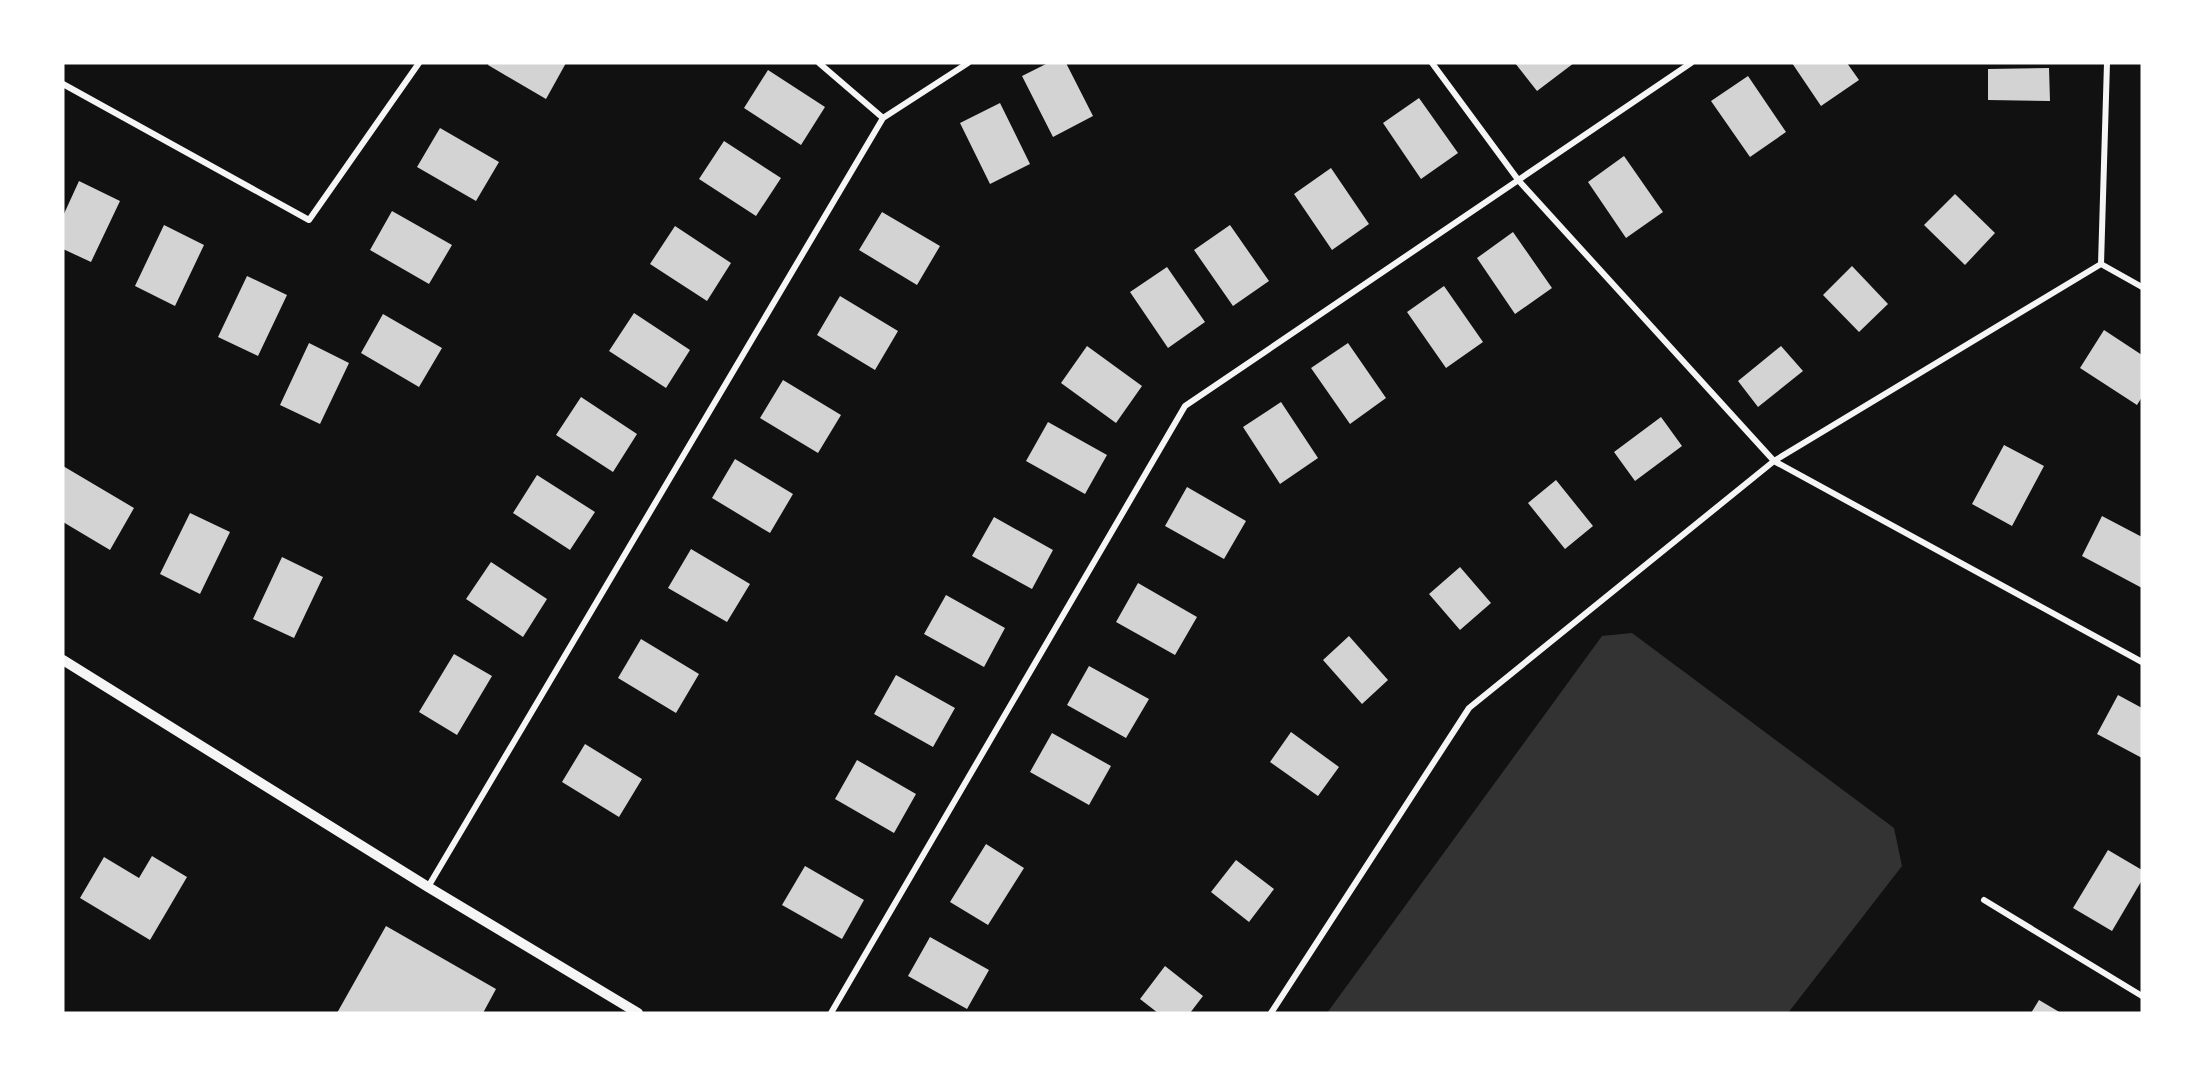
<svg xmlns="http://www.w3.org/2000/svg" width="2205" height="1076" viewBox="0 0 2205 1076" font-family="Mulish,sans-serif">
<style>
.water{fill:#333}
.building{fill:#d3d3d3}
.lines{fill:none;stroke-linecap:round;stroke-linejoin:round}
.minor{stroke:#f5f5f5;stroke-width:6}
.tertiary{stroke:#f5f5f5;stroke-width:10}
</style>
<rect width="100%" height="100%" fill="#111"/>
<path class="water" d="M 1632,633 L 1894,828 L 1902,866 L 1788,1013 L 1327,1013 L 1602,636 Z"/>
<path class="building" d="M 489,63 L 566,63 L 546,99 L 488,65 Z
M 1048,63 L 1066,63 L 1093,116 L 1053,137 L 1022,76 Z
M 1515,63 L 1574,63 L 1537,91 Z
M 1792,63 L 1847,63 L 1859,80 L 1821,106 Z
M 2049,68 L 2050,101 L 1988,100 L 1988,69 Z
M 768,70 L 825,107 L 801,145 L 744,108 Z
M 1748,76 L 1786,132 L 1750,157 L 1711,101 Z
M 1419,98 L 1458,153 L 1421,179 L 1383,123 Z
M 1000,103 L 1030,164 L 990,184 L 960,123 Z
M 440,128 L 499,162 L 476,201 L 417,167 Z
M 724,141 L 781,178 L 756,216 L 699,179 Z
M 1624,156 L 1663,212 L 1626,238 L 1588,182 Z
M 1331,168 L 1369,224 L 1332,250 L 1294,194 Z
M 79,181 L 120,201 L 91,262 L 63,249 L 63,216 Z
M 1955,194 L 1995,233 L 1965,265 L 1924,225 Z
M 392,211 L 452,245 L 429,284 L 370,250 Z
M 882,212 L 940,246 L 917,285 L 859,250 Z
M 164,225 L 204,245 L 175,306 L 135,286 Z
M 1230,225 L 1269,281 L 1233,306 L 1194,250 Z
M 675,226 L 731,263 L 707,301 L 650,264 Z
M 1513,232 L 1552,288 L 1515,314 L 1477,258 Z
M 1852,266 L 1888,304 L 1859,332 L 1823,295 Z
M 1167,267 L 1205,322 L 1168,348 L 1130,292 Z
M 247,276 L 287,295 L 258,356 L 218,337 Z
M 1444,286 L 1483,342 L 1446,368 L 1407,312 Z
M 840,296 L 898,331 L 875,370 L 817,335 Z
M 634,313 L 690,350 L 666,388 L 609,351 Z
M 383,314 L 442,348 L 419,387 L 361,353 Z
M 2104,330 L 2142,355 L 2142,397 L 2137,405 L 2080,368 Z
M 309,343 L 349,363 L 320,424 L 280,405 Z
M 1348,343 L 1386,398 L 1350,424 L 1311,368 Z
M 1087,346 L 1142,386 L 1116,423 L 1061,383 Z
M 1781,346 L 1803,371 L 1758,407 L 1738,381 Z
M 783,380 L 841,415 L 818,453 L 760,418 Z
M 581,397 L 637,434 L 613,472 L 556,435 Z
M 1281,402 L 1318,458 L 1280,484 L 1243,427 Z
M 1661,417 L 1682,446 L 1635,481 L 1614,452 Z
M 1048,422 L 1107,455 L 1085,494 L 1026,461 Z
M 2004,445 L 2044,466 L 2012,526 L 1972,504 Z
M 735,459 L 793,494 L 770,533 L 712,498 Z
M 63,466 L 134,508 L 110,550 L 63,522 Z
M 537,475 L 595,512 L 570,550 L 513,513 Z
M 1556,480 L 1593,526 L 1565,549 L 1528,503 Z
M 1187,487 L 1246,521 L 1224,559 L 1165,526 Z
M 190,513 L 230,532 L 200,594 L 160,574 Z
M 2102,516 L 2142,537 L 2142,588 L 2082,556 Z
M 994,517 L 1053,550 L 1032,589 L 972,556 Z
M 691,549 L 750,584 L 727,622 L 668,588 Z
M 282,557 L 323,577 L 294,638 L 253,619 Z
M 491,562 L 547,599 L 523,637 L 466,599 Z
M 1460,567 L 1491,603 L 1460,630 L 1429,594 Z
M 1138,583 L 1197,617 L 1175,655 L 1116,622 Z
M 946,595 L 1005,628 L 984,667 L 924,634 Z
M 1349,636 L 1388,680 L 1362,704 L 1323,660 Z
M 641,639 L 699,674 L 676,713 L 618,678 Z
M 454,654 L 492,676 L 457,735 L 419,712 Z
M 1089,666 L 1149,699 L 1126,738 L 1067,705 Z
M 896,675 L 955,708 L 933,747 L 874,714 Z
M 2118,695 L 2142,708 L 2142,758 L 2097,734 Z
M 1291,732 L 1339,767 L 1318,796 L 1270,762 Z
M 1052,733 L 1111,766 L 1089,805 L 1030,772 Z
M 585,744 L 642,779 L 619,817 L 562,782 Z
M 857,760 L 916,794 L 894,833 L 835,799 Z
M 986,844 L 1024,868 L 988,925 L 950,902 Z
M 2108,850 L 2142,870 L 2142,880 L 2112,931 L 2073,908 Z
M 152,856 L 187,877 L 150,940 L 80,898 L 104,857 L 139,878 Z
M 1236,860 L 1274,889 L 1249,922 L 1211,892 Z
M 805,866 L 864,900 L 842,939 L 782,905 Z
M 386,926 L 496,989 L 483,1013 L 337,1013 Z
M 930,937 L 989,970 L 967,1009 L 908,976 Z
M 1165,966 L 1203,996 L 1190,1013 L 1158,1013 L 1140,999 Z
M 2039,1000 L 2061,1013 L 2031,1013 Z"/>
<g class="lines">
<path class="minor" d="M 819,63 L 883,118
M 1432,63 L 1519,181 L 1774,461 L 2142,662
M 63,84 L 309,220 L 419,63
M 2101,264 L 2142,287
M 428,887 L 883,118 L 968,63
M 1984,900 L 2142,996
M 831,1013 L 1185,406 L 1691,63
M 1271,1013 L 1469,708 L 1774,461 L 2101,264 L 2107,63"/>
<path class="tertiary" d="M 63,660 L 428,887 L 638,1013"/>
</g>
<rect width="2205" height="1076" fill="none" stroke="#ffffff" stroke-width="129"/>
</svg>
